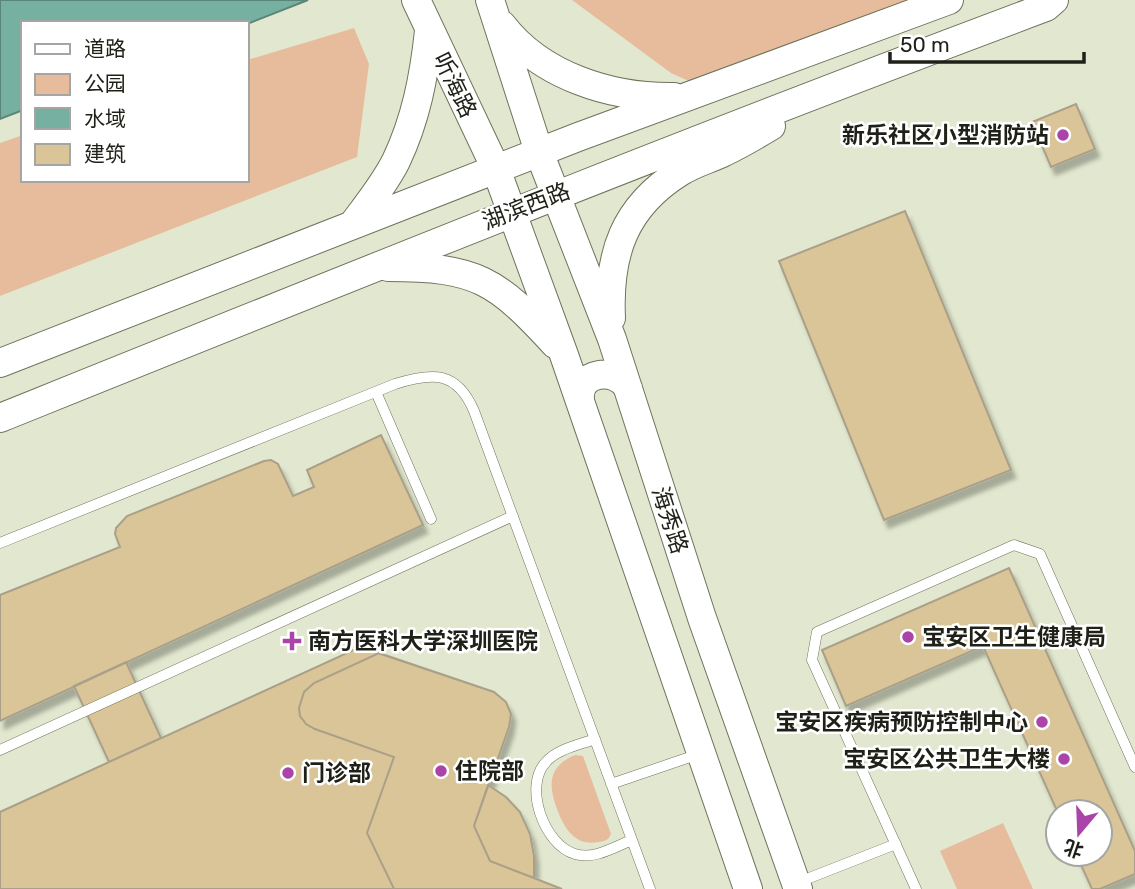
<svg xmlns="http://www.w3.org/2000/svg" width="1135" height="889" viewBox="0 0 1135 889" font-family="Rubik,'Noto Sans SC',sans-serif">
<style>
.green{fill:#e6bc9d}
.water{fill:#75b0a1;stroke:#5b8578;stroke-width:2}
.building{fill:#d9c597;stroke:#aaa089;stroke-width:2;filter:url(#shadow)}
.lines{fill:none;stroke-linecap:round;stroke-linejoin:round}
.lane-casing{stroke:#6e735c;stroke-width:11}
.secondary-casing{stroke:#6e735c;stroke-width:30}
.lane{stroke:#fff;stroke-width:10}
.secondary{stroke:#fff;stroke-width:28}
.poi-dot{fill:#aa44a8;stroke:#fff;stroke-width:2.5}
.labels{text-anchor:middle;stroke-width:5;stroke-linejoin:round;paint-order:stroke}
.street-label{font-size:23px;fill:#1f2118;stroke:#fff}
.poi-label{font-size:23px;font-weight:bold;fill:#1f2118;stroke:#fff;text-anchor:start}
</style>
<defs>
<filter id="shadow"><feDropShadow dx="4.5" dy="8" stdDeviation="2" flood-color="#0004"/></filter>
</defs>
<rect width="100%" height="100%" fill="#e2e8cf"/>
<path class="green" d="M 572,0 L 928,0 L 691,82 L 671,73 Z
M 354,28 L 369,64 L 357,157 L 0,296 L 0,143 L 23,135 L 23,180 L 247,180 L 247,60 Z
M 575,755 L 583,756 L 611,834 C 608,840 606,841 599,842 C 575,847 564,828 557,809 C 548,785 548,766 575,755 Z
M 1003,823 L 1033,889 L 957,889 L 940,851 Z"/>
<path class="water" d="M 0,0 L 308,0 L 247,24 L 23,23 L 23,110 L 0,119 Z"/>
<path class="building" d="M 1076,104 L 1095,149 L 1051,167 L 1032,122 Z
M 905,211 L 1011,470 L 884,520 L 779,261 Z
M 381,435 L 423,525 L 0,721 L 0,595 L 120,547 L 115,534 L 116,528 L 127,516 L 264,461 L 271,460 L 278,464 L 293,496 L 314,487 L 307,470 Z
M 1009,568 L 1135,851 L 1135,874 L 1100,889 L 1092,889 L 1076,854 L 1100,854 L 1100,812 L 1058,813 L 983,646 L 846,706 L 822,650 Z
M 360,647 L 494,692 L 506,702 L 511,714 L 509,727 L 474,826 L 490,861 L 562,889 L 0,889 L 0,812 Z
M 379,653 L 494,692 L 506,702 L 511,714 L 509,727 L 474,826 L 490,861 L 562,889 L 394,889 L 367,833 L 394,757 L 315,729 L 306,724 L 300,716 L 299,708 L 304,692 L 314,683 Z
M 126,662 L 161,738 L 109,762 L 74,686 Z
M 488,785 L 506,797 L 520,812 L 530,834 L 534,856 L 534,878 L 490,861 L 474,826 Z"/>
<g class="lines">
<g class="lane-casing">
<path id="lane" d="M 376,392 L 431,519
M 0,543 L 395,384 C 433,372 457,371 474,411 L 650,889
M 595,739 C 579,745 557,749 546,762 C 523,786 544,845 575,854 C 594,860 614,847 632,840
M 0,750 L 513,516
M 611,784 L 699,754
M 799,882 L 896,844
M 916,889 L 812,660 L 817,632 L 1014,545 L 1040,554 L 1135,767"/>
</g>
<g class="secondary-casing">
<path id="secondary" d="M 416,0 L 496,169 L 564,355 L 748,889
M 490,0 L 539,152 L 612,339 L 702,618 L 798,889
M 502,25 C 541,76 611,98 674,97
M 354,223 C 369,203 385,183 396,161 C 416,119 424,77 429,31
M 388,267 C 477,267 496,280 555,344
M 611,318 C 608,254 624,207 680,172 C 694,163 710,159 724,152 C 741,144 756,135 771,126
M 0,363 L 578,137 L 949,0
M 580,399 C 577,372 616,366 628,388
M 0,418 C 348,278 695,138 1046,7 L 1054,0"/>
</g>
<use href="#lane" class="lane"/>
<use href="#secondary" class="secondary"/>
</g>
<g class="poi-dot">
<circle cx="1063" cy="135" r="7"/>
<circle cx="908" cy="637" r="7"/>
<path d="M288.5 630.5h7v7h7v7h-7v7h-7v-7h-7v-7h7z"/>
<circle cx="1042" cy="722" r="7"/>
<circle cx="1064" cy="759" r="7"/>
<circle cx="441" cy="771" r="7"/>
<circle cx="288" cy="773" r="7"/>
</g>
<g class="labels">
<g class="street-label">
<text transform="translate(455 85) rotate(64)" y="8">听海路</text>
<text transform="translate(526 206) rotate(-21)" y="8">湖滨西路</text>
<text transform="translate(670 520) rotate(72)" y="8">海秀路</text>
</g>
<g class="poi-label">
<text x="1049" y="143" text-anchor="end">新乐社区小型消防站</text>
<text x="922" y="645">宝安区卫生健康局</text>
<text x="308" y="649">南方医科大学深圳医院</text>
<text x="1028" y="730" text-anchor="end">宝安区疾病预防控制中心</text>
<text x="1050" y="767" text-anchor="end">宝安区公共卫生大楼</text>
<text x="455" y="779">住院部</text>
<text x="302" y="781">门诊部</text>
</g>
</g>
<rect x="21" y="21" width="228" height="161" fill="#ffffff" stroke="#a5a6a3" stroke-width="2"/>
<rect x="35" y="44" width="35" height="10" fill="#ffffff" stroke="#a5a6a3" stroke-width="2"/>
<text x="84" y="56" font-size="21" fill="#1f2118">道路</text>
<rect x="35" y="74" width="35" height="21" fill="#e6bc9d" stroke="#a5a6a3" stroke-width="2"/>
<text x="84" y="91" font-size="21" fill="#1f2118">公园</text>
<rect x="35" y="108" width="35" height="21" fill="#75b0a1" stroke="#a5a6a3" stroke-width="2"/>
<text x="84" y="126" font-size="21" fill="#1f2118">水域</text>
<rect x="35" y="144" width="35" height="21" fill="#d9c597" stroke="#a5a6a3" stroke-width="2"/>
<text x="84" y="161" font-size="21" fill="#1f2118">建筑</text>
<g transform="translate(1079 833) rotate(199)"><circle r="33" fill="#ffffff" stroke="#a5a6a3" stroke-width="2"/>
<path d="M0-5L12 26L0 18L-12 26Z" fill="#aa44a8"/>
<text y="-10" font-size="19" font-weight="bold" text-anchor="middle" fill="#1f2118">北</text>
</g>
<path d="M890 52v10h194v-10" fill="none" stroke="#1f2118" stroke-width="3.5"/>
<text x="900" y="52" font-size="21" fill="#1f2118" stroke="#ffffff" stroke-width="5" paint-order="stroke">50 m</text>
</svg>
